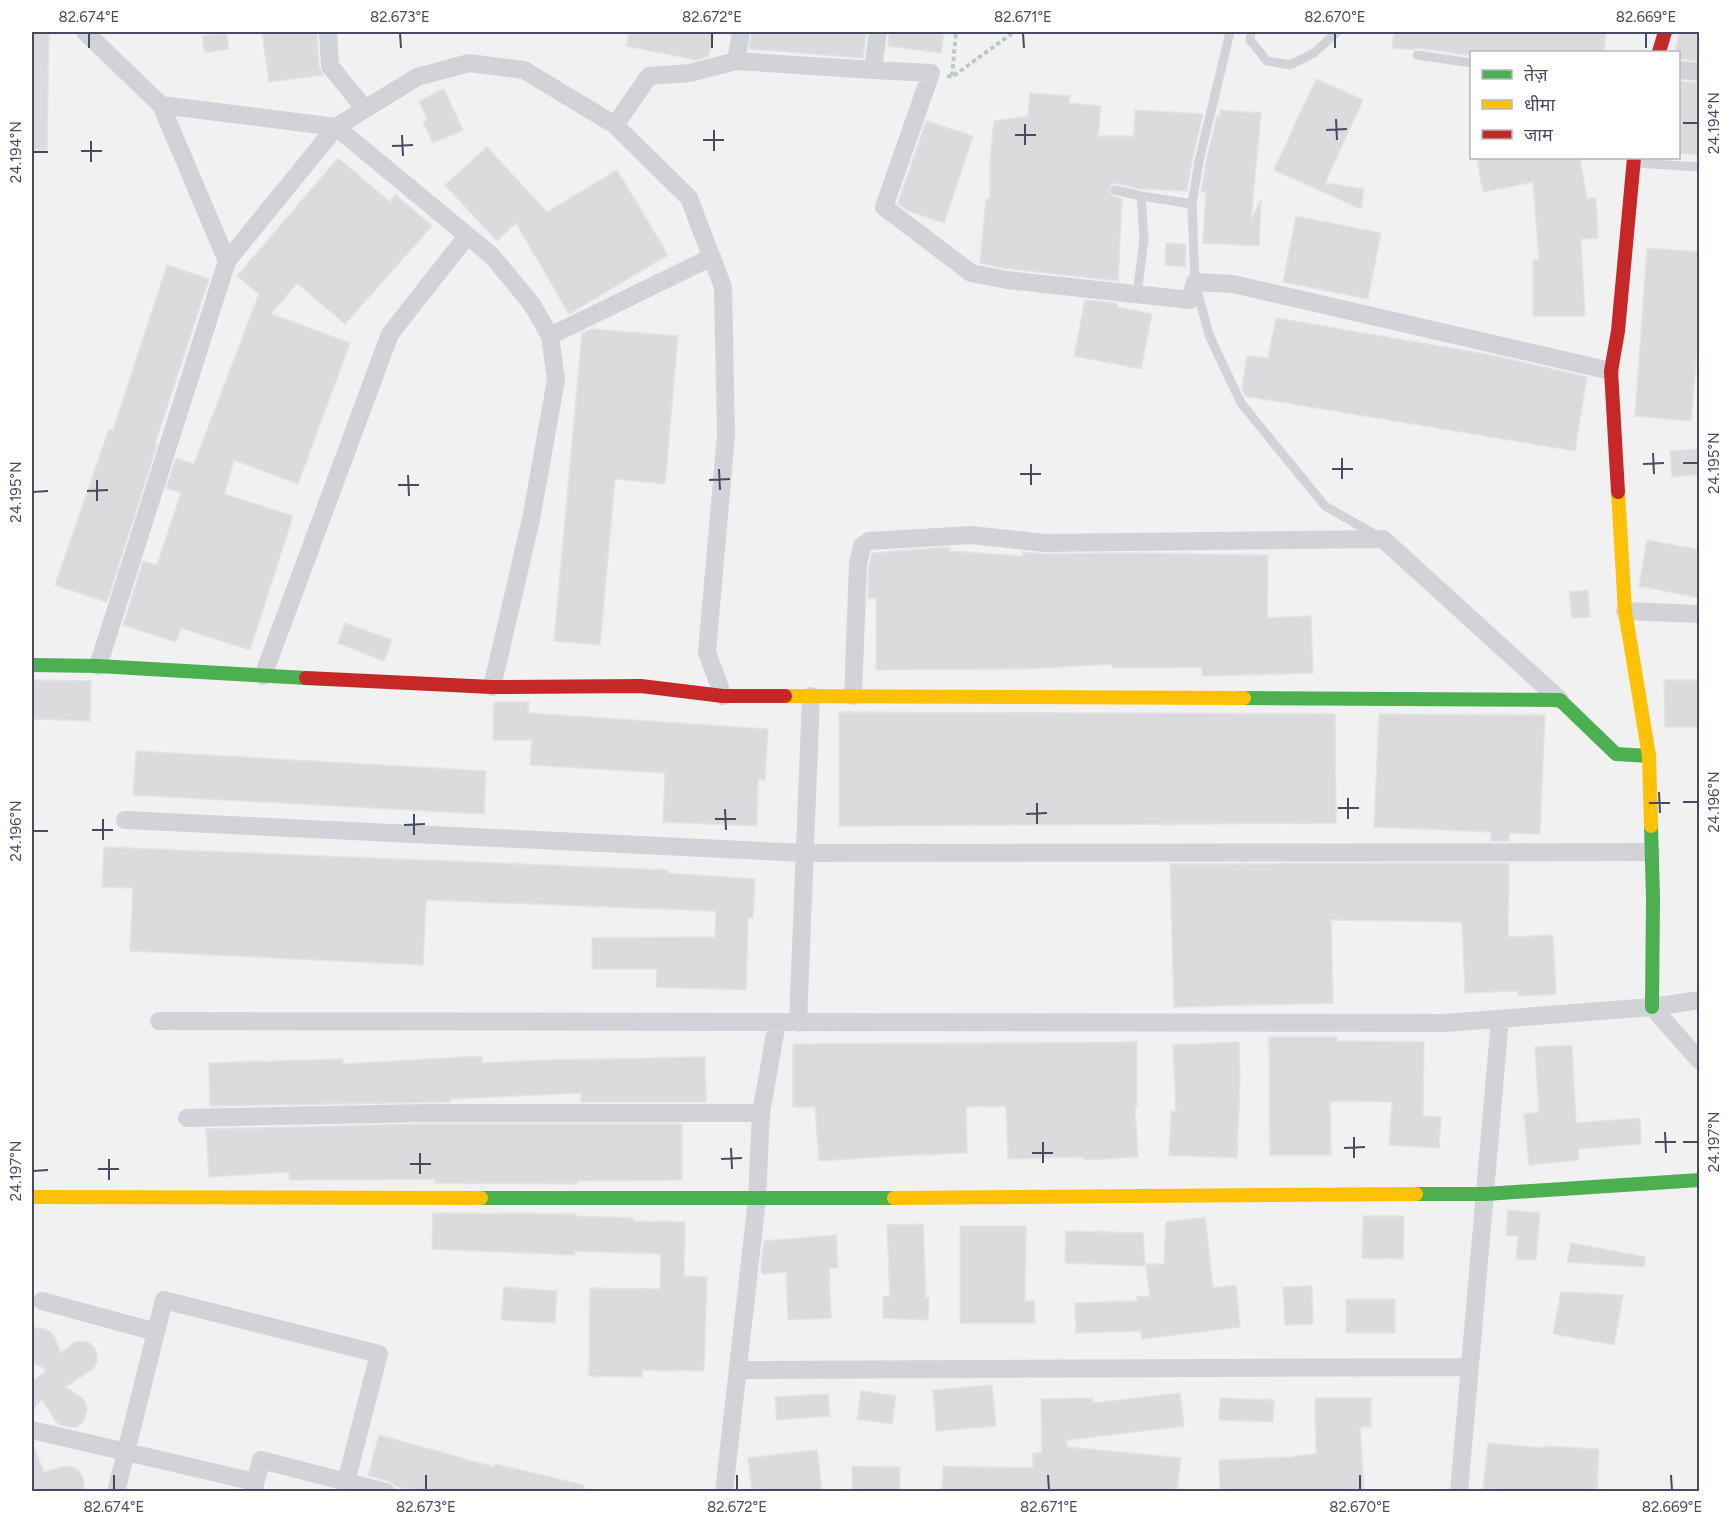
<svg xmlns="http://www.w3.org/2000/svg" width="1731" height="1523" viewBox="0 0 1731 1523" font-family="Figtree,'Noto Sans Devanagari',sans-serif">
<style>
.building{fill:#dbdadd;stroke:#e3e3e4;stroke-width:1.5}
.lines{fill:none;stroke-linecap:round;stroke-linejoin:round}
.path{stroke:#bcc8c9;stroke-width:4;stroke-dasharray:4.5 3;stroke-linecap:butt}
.lane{stroke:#d2d3d8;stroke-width:9}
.street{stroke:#d2d3d8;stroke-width:18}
.fast{stroke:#4caf50;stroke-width:14}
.slow{stroke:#ffc107;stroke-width:14}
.jam{stroke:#c62828;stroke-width:14}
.ticks{fill:none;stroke:#474b60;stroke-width:2}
.neatline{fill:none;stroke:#474b60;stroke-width:2}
.ticks-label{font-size:15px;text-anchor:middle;fill:#474b60}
</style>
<rect width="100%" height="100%" fill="#f2f1f1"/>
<path class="building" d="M 32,32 L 49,32 L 47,151 L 32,150 Z
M 226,32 L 229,49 L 205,53 L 202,36 Z
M 262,32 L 317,32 L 319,67 L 323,75 L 269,82 Z
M 629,32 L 714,32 L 709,56 L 696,60 L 626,46 Z
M 752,32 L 867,32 L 863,58 L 749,49 Z
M 889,32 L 944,32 L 941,53 L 888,46 Z
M 1394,32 L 1606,32 L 1604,52 L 1578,51 L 1578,52 L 1472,52 L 1472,56 L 1418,48 L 1413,50 L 1392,48 Z
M 1680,32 L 1700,32 L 1700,61 L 1678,59 L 1678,52 L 1675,52 Z
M 1316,79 L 1363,100 L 1325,183 L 1364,189 L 1361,209 L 1274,170 Z
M 1678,81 L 1700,83 L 1700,155 L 1678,153 Z
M 444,89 L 463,130 L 433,143 L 423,122 L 427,120 L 419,101 Z
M 1030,93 L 1070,96 L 1069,103 L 1101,106 L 1098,136 L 1134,136 L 1135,110 L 1203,114 L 1192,160 L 1187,191 L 1139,189 L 1116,183 L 1111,185 L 1109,188 L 1111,195 L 1122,199 L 1118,281 L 1003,268 L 980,263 L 986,199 L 990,199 L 990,161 L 994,121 L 1028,116 Z
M 1220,110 L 1261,113 L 1251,220 L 1261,199 L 1259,246 L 1203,243 L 1206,192 L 1201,192 L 1206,162 L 1217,115 L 1220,115 Z
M 926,121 L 973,136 L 944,223 L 908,211 L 898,203 Z
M 487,147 L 547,212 L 617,170 L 668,255 L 569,314 L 516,223 L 497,241 L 445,185 Z
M 338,158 L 390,202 L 396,195 L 432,226 L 345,324 L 297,283 L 271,314 L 350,343 L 298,484 L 234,460 L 224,494 L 293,516 L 250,650 L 181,628 L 176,642 L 123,625 L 143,561 L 157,565 L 181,493 L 166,488 L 176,458 L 194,464 L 259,294 L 237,276 Z
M 1477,158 L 1580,158 L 1587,199 L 1596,198 L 1598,238 L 1581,239 L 1585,316 L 1533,316 L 1533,260 L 1539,260 L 1533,182 L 1483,192 Z
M 1296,216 L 1381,233 L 1368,299 L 1283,282 Z
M 1166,243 L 1186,244 L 1185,267 L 1165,265 Z
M 1647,248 L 1700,252 L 1700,319 L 1691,421 L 1635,416 Z
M 167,265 L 209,279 L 155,444 L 157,445 L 107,602 L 55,585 L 109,429 L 113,430 Z
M 1085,300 L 1117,303 L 1117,307 L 1152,314 L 1141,369 L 1074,356 Z
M 1276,318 L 1491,355 L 1587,377 L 1575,451 L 1245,396 L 1242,389 L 1247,356 L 1268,358 Z
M 591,329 L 678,336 L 665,484 L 615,479 L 600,645 L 554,641 L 582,333 Z
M 1700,449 L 1700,474 L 1672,477 L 1670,451 Z
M 1647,540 L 1700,550 L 1700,598 L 1639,586 Z
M 950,547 L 950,551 L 1023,556 L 1023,552 L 1045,554 L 1121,553 L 1268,555 L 1267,618 L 1311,616 L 1313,673 L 1202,676 L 1202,667 L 1112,668 L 1112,664 L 1024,669 L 876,670 L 876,598 L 868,599 L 869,565 L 872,553 Z
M 1588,590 L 1590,617 L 1572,618 L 1569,592 Z
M 345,623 L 392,640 L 384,661 L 338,643 Z
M 32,680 L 91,681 L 90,721 L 32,719 Z
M 1664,680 L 1700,680 L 1700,727 L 1665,727 Z
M 494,702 L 529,702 L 528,713 L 768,729 L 765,780 L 758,779 L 757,826 L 663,822 L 665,773 L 530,765 L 532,740 L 493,740 Z
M 839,712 L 1335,714 L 1336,823 L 839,826 Z
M 1379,714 L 1545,715 L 1540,834 L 1509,833 L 1509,841 L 1491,841 L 1491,832 L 1374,827 Z
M 136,751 L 486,771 L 484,814 L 133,795 Z
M 104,847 L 667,870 L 667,873 L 755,879 L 753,918 L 748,917 L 746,990 L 656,987 L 657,969 L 592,969 L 592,938 L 715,937 L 716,911 L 426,900 L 423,965 L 130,951 L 133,888 L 102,887 Z
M 1509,863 L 1508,937 L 1553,935 L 1556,994 L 1518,996 L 1518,991 L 1465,993 L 1462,922 L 1331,920 L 1333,1003 L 1174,1007 L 1170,864 Z
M 1269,1037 L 1337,1037 L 1337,1041 L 1424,1042 L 1423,1116 L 1441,1117 L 1439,1148 L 1389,1145 L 1392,1102 L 1337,1101 L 1330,1102 L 1331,1155 L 1270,1155 Z
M 1137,1042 L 1137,1106 L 1135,1106 L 1138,1157 L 1084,1160 L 1084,1157 L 1008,1159 L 1006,1106 L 966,1107 L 967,1153 L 911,1155 L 819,1161 L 815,1107 L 793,1107 L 793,1044 Z
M 1239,1042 L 1240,1079 L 1237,1158 L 1169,1155 L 1171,1111 L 1176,1111 L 1173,1045 Z
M 1572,1045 L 1576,1123 L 1640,1118 L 1641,1144 L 1578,1149 L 1579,1160 L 1529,1165 L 1524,1114 L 1539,1112 L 1535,1047 Z
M 482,1056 L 482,1063 L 548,1060 L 705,1057 L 706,1102 L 581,1102 L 581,1093 L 450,1099 L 450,1102 L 210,1106 L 209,1063 L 343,1059 L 343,1064 Z
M 425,1124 L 682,1124 L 682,1180 L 577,1181 L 577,1184 L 434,1183 L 435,1179 L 289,1180 L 289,1172 L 209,1177 L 206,1129 Z
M 1508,1210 L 1540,1213 L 1536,1260 L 1516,1259 L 1518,1236 L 1506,1235 Z
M 433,1213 L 576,1214 L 576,1216 L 633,1218 L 633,1221 L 685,1222 L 684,1276 L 707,1277 L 704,1371 L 643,1370 L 642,1377 L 589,1376 L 590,1288 L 660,1289 L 661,1254 L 575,1251 L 575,1255 L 432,1249 Z
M 1363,1216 L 1404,1216 L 1403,1259 L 1362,1258 Z
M 1205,1217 L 1213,1288 L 1236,1285 L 1240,1327 L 1142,1339 L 1141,1331 L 1076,1333 L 1075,1303 L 1138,1301 L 1137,1297 L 1150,1296 L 1146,1264 L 1164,1264 L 1166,1222 Z
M 923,1224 L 926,1298 L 929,1298 L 928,1320 L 883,1318 L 883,1296 L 890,1297 L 887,1225 Z
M 960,1226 L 1026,1226 L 1025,1301 L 1034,1301 L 1035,1323 L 960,1323 Z
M 1066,1231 L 1143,1233 L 1145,1266 L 1065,1263 Z
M 836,1235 L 838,1268 L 829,1268 L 831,1318 L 788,1320 L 786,1272 L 762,1274 L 761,1265 L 764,1241 Z
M 1571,1243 L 1645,1257 L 1644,1267 L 1567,1262 Z
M 1312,1286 L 1313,1324 L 1285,1325 L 1283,1287 Z
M 504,1287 L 557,1291 L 555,1323 L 501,1320 Z
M 1561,1292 L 1623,1295 L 1614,1345 L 1553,1334 Z
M 1346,1299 L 1395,1299 L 1395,1333 L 1346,1333 Z
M 32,1328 L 43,1328 L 49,1331 L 54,1336 L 61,1353 L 75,1342 L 82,1341 L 89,1343 L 95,1348 L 97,1355 L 97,1362 L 94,1368 L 66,1387 L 82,1398 L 86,1404 L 87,1411 L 85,1417 L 82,1423 L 76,1427 L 70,1427 L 61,1425 L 56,1422 L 42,1399 L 32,1411 L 32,1382 L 47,1370 L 32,1362 Z
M 992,1385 L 996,1426 L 936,1431 L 933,1390 Z
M 861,1391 L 896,1396 L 892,1424 L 857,1419 Z
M 1180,1393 L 1184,1426 L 1067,1440 L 1067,1447 L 1181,1458 L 1177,1491 L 942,1491 L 943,1466 L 1033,1468 L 1033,1453 L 1042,1453 L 1041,1399 L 1093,1398 L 1093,1403 Z
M 828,1394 L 830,1416 L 777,1420 L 775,1397 Z
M 1220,1398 L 1274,1400 L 1273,1422 L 1219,1420 Z
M 1315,1398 L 1371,1398 L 1371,1427 L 1360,1427 L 1364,1491 L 1220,1491 L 1219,1460 L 1293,1457 L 1293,1456 L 1316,1454 Z
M 379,1435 L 494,1467 L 495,1464 L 584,1485 L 584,1491 L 415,1491 L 395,1486 L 389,1481 L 368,1476 Z
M 32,1442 L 44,1472 L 65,1466 L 72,1467 L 78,1470 L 82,1476 L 84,1482 L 83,1491 L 32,1491 Z
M 1488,1443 L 1544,1448 L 1544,1446 L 1599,1449 L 1597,1491 L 1505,1491 L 1483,1489 Z
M 817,1450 L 822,1491 L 752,1491 L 748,1458 Z
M 852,1466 L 900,1467 L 900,1491 L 852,1491 Z"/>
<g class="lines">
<path class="path" d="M 947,76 L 952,77 L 1014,32
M 952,76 L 956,32"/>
<path class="lane" d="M 1230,32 L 1199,161 L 1192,204 L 1195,282 L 1209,335 L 1241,403 L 1325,506 L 1376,535
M 1251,32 L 1250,40 L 1267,61 L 1290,65 L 1314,53 L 1337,32
M 1417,55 L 1472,63
M 1636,163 L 1700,167
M 1115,190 L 1141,196 L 1192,204
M 1137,294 L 1144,239 L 1141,196"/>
<path class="street" d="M 85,32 L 161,105 L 336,127 L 492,256 L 531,303 L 550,336 L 556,380 L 531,519 L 492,687
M 328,32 L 330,66 L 365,109
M 741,32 L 736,61 L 873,70 L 878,32
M 873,70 L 931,73 L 884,207 L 971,273 L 1007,280 L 1190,300 L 1195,282 L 1233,284 L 1611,371
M 1678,70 L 1700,72
M 161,105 L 227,261
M 615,125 L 649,76 L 690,73 L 736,61
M 550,336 L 712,257
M 1625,611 L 1700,614
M 98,666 L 227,261 L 336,127 L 417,77 L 469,63 L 524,70 L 615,125 L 689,198 L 723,287 L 726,435 L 707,652 L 723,696
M 263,676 L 390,334 L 467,236
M 853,696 L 858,564 L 862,546 L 869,541 L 971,535 L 1045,543 L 1383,539 L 1560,700
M 125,820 L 805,853 L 1651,852
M 1652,1007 L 1700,1061
M 159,1021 L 1445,1023 L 1652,1007 L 1700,1000
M 798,1023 L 811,696
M 187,1118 L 425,1113 L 761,1113
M 42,1301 L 156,1332
M 738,1370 L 1470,1367
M 32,1430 L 255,1482
M 116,1492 L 164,1300 L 379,1354 L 346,1482
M 253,1492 L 261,1460 L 386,1492
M 724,1492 L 757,1199 L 761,1113 L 777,1023
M 1459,1492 L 1500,1019"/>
<path class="fast" d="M 32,665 L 98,666 L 306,678
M 1244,698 L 1560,700 L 1616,754 L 1649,756
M 1651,826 L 1653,898 L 1652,1007
M 1416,1194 L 1485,1194 L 1700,1180
M 481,1198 L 894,1198"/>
<path class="slow" d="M 1618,492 L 1625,611 L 1649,756 L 1651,826
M 785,696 L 1244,698
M 32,1197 L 481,1198
M 894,1198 L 1416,1194"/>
<path class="jam" d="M 1659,52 L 1665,32
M 1618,492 L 1611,371 L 1618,331 L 1634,158
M 306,678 L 492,687 L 641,686 L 723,696 L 785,696"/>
</g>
<path class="ticks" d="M 89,33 L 89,48M 400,33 L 401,48M 712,33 L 712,48M 1023,33 L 1024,48M 1335,33 L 1335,48M 1646,33 L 1646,48M 1336,119 L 1337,140M 1683,123 L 1698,123M 1025,124 L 1025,145M 714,130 L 714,151M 1326,130 L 1347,129M 402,135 L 403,156M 1015,135 L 1036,135M 703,140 L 724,140M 91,141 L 91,162M 392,146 L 413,145M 81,151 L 102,151M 33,152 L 48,152M 1653,453 L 1654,474M 1342,458 L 1342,479M 1683,463 L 1698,463M 1031,464 L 1031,485M 1643,464 L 1664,463M 719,469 L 720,490M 1332,469 L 1353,469M 1020,474 L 1041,474M 408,475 L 409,496M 97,480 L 97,501M 709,480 L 730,479M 398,485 L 419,485M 87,491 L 108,490M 33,492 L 48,491M 1659,792 L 1660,813M 1348,798 L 1348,819M 1683,802 L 1698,802M 1037,803 L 1037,824M 1649,803 L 1670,803M 1338,808 L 1359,808M 725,809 L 726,830M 414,814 L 414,835M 1026,814 L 1047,813M 103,819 L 103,840M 715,819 L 736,819M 404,825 L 425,824M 92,830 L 113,830M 33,831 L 48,831M 1665,1132 L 1666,1153M 1354,1137 L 1354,1158M 1043,1142 L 1043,1163M 1655,1142 L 1676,1142M 1683,1142 L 1698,1142M 731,1148 L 732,1169M 1344,1148 L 1365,1147M 420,1153 L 420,1174M 1032,1153 L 1053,1153M 109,1159 L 109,1180M 721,1159 L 742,1158M 410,1164 L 431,1164M 98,1169 L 119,1169M 33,1171 L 48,1170M 114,1475 L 114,1490M 426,1475 L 426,1490M 737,1475 L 737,1490M 1048,1475 L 1049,1490M 1360,1475 L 1360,1490M 1671,1475 L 1672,1490"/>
<rect width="1731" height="1523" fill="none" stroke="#ffffff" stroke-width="66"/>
<rect x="1470" y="51" width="210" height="108" fill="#ffffff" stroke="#b5b7bf" stroke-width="1.5"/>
<rect x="1482" y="70" width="30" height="9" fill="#4caf50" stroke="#b5b7bf" stroke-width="1.5"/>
<text x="1524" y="81" font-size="18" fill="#474b60">तेज़</text>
<rect x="1482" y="100" width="30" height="9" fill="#ffc107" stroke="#b5b7bf" stroke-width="1.5"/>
<text x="1524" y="111" font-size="18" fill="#474b60">धीमा</text>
<rect x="1482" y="130" width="30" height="9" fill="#c62828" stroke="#b5b7bf" stroke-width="1.5"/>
<text x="1524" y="141" font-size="18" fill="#474b60">जाम</text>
<rect x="33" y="33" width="1665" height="1457" class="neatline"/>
<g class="ticks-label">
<text x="89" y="22">82.674°E</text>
<text x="400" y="22">82.673°E</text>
<text x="712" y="22">82.672°E</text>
<text x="1023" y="22">82.671°E</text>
<text x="1335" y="22">82.670°E</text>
<text x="1646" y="22">82.669°E</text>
<text transform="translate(1714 123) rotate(-90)" y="5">24.194°N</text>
<text transform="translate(16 152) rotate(-90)" y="5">24.194°N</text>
<text transform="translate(1714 463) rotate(-90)" y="5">24.195°N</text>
<text transform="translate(16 492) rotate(-90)" y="5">24.195°N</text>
<text transform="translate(1714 802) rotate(-90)" y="5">24.196°N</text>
<text transform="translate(16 831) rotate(-90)" y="5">24.196°N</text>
<text transform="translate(1714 1142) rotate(-90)" y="5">24.197°N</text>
<text transform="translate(16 1171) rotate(-90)" y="5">24.197°N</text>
<text x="114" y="1512">82.674°E</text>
<text x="426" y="1512">82.673°E</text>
<text x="737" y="1512">82.672°E</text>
<text x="1049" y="1512">82.671°E</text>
<text x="1360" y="1512">82.670°E</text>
<text x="1672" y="1512">82.669°E</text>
</g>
</svg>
